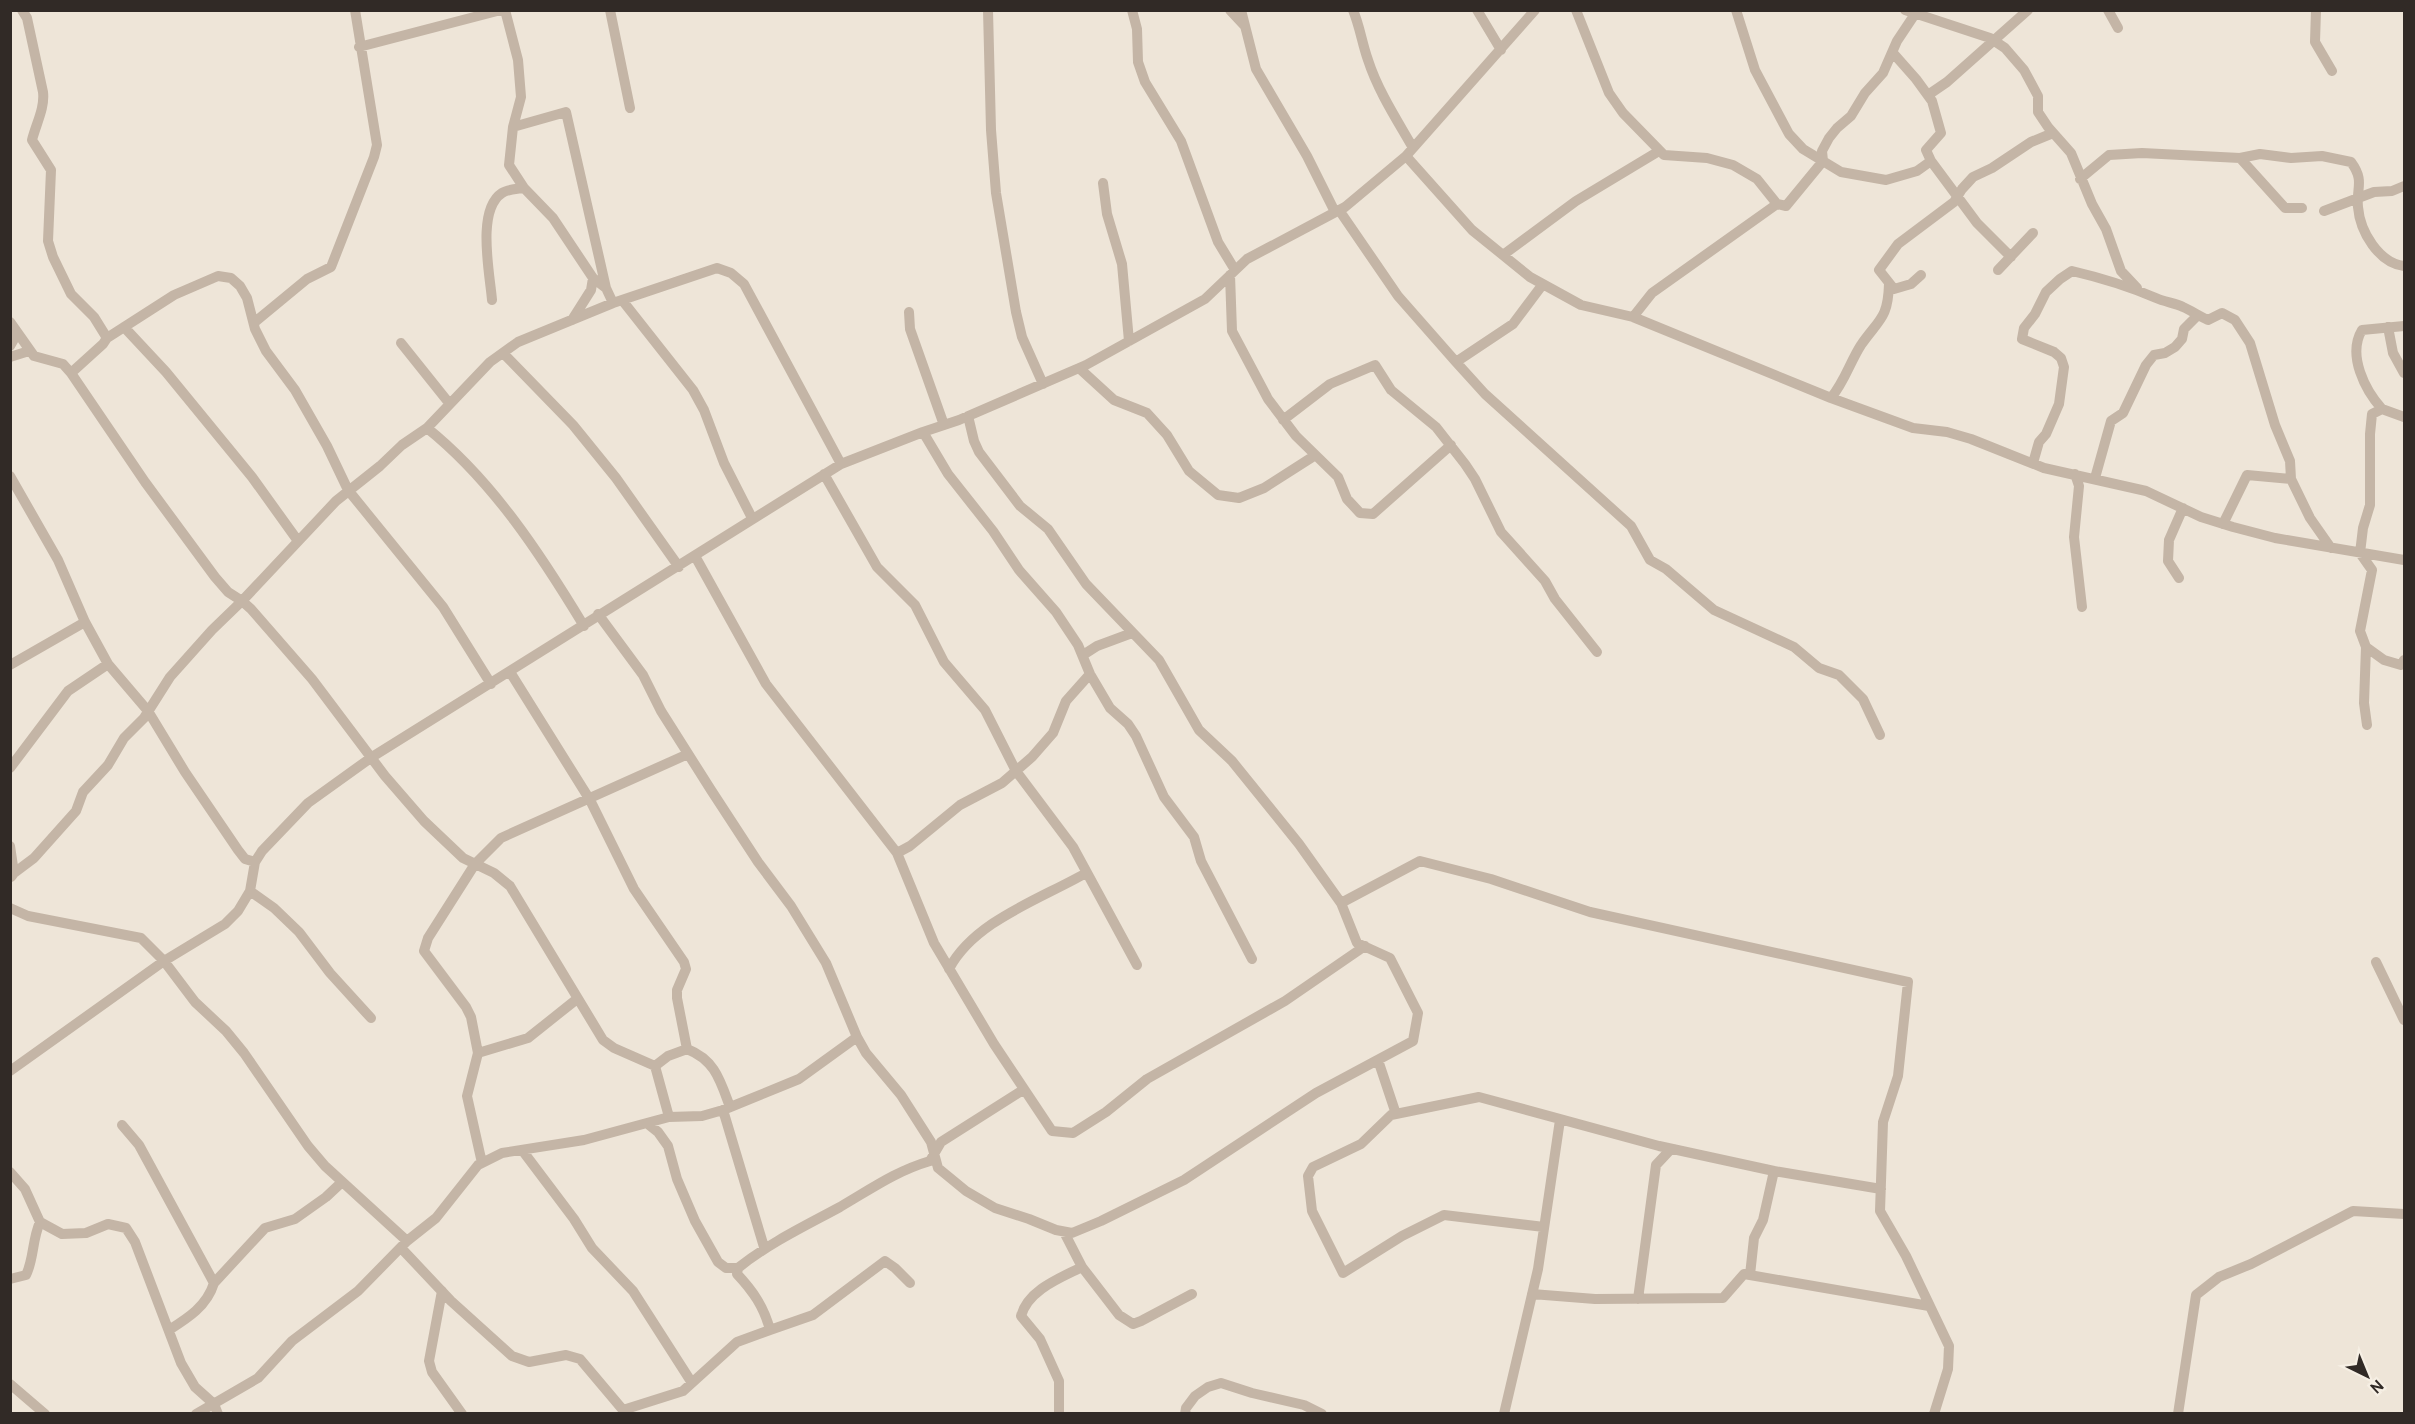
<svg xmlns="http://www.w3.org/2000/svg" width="2415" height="1424" viewBox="0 0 2415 1424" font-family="Cabin,sans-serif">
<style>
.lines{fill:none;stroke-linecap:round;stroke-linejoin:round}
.minor{stroke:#c4b5a6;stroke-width:10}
</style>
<rect width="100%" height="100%" fill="#eee5d8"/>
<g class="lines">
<path class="minor" d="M 22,10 L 27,18 L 43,92 C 45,108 36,124 32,140 L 51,170 L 48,241 L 53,257 L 71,294 L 94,317 L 107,338 L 103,344 L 71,373
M 610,10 L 630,108
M 988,10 L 991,130 L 996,193 L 1016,312 L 1022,337 L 1043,384
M 1132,10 L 1137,29 L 1138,62 L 1145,82 L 1181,141 L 1218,242 L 1235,270
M 1230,10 L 1244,25
M 1241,10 L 1256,69 L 1307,156 L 1335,212
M 1353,10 C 1360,27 1362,43 1368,60 C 1378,91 1397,120 1413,148
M 1477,10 L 1501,50
M 1576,10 L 1609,93 L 1623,113 L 1664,155 L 1707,158 L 1733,165 L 1757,179 L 1777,204 L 1786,206 L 1823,161
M 1736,10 L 1755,70 L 1789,134 L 1803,149 L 1841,172 L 1886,180 L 1917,171 L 1931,161
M 1905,10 L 1990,38 L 2005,48 L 2024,70 L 2038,96 L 2038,112 L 2048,127 L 2071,153 L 2092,204 L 2106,229 L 2121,271 L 2137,288
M 2108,10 L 2118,28
M 2316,10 L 2315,42 L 2332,71
M 359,47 L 501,10
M 1893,53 L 1916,79 L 1932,101 L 1941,133 L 1926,150 L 1931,161 L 1977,223 L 2011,257
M 1928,95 L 1947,82 L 2028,10
M 513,127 L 566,112 L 606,288
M 1406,156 L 1472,230 L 1530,277 L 1581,305 L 1633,317 L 1831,398 L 1913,428 L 1947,432 L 1971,439 L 2044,468 L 2146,491 L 2201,517 L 2233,527 L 2275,538 L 2404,560
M 2240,158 L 2285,208 L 2302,208
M 1823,161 L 1822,151 L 1829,138 L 1837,128 L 1851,116 L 1865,93 L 1883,73 L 1897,41 L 1915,14
M 2080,179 L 2109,155 L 2142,153 L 2240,158 L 2260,154 L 2291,158 L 2322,156 L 2351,162 C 2365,181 2356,188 2358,207 C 2360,232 2379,263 2404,266
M 1103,183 L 1107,214 L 1122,264 L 1129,341
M 524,188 L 553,218 L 593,278 L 606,288 L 613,303
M 1339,210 L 1398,296 L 1456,362 L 1485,394 L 1631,526 L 1650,560 L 1666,569 L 1714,610 L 1794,647 L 1819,668 L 1839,675 L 1863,699 L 1880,735
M 2324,211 L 2374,192 L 2392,191 L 2404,186
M 1503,255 L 1576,201 L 1659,151
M 1998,270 L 2033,233
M 1230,275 L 1232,331 L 1268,399 L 1296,436 L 1338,477 L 1347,499 L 1360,513 L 1373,514 L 1451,445
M 1921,275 L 1911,284 L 1894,289 L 1879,270 L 1898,244 L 1954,202 L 1962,189 L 1973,177 L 1992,168 L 2031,142 L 2053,133
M 492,300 C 490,274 476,210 502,193 C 508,189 517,189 524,188 L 509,165 L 513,127 L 521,97 L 518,60 L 505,10
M 622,300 L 693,390 L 704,410 L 724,463 L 752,518
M 909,312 L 910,329 L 944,425
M 1633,317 L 1652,293 L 1777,204
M 572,320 L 591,290 L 593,278
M 10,322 L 34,356 L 63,364 L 71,373 L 145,482 L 215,577 L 228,592 L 242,601 L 251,609 L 312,679 L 385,776 L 424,821 L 463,858 L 494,873 L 510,886 L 603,1040 L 614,1048 L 655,1066 L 669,1117
M 255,322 L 307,279 L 331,267 L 374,157 L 377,145 L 355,10
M 124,327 L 166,372 L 252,477 L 298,541
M 2388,327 L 2393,353 L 2404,373
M 107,338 L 174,295 L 218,276 L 231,278 L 240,286 L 247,298 L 255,329 L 266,351 L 295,390 L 327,446 L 348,490 L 443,607 L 491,684
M 401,343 L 449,403
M 10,346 L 17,334
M 503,353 L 573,425 L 616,478 L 679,567
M 10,357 L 29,351
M 1456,362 L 1513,324 L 1543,284
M 1079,368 L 1114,400 L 1147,413 L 1167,435 L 1189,471 L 1218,495 L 1239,498 L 1264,488 L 1314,456
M 1831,398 C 1845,381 1850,362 1861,345 C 1879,319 1888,319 1889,284
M 2382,409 C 2365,390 2347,355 2362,330 L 2404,326
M 1283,420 L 1330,384 L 1375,365 L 1391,390 L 1436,427 L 1465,464 L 1475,479 L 1501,532 L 1545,581 L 1555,599 L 1597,652
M 427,428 C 493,481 541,555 584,626
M 923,432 L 948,474 L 993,531 L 1019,570 L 1056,612 L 1078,645 L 1090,674 L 1110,708 L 1128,724 L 1136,736 L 1164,797 L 1194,837 L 1201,861 L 1252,959
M 2033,463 L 2039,442 L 2046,434 L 2059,404 L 2064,367 L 2061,358 L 2054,352 L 2022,339 L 2024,328 L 2035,314 L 2046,292 L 2060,279 L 2072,271 C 2102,278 2128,286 2156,298 C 2165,302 2175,303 2183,307 C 2192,311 2199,316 2208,320 L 2222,313 L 2235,320 L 2250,343 L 2275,425 L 2290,461 L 2291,479 L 2310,518 L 2331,548
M 824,474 L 877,567 L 915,605 L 944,662 L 985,710 L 1016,771 L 1073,847 L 1137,965
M 2075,474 L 2079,486 L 2074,537 L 2082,607
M 10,476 L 58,560 L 85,622 L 108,664 L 68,691 L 10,768
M 2095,478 L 2111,421 L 2123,413 L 2146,365 L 2154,355 L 2165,353 L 2175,347 L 2182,339 L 2184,329 L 2197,316
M 2223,524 L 2247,475 L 2291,479
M 695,556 L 766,684 L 897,853 L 934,943 L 994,1044 L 1052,1131 L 1073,1133 L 1106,1112 L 1147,1079 L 1285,1001 L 1365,946
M 2179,578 L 2168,561 L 2169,540 L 2183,508
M 598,614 L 643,675 L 661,711 L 711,790 L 758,862 L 791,906 L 826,963 L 857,1037 L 866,1053 L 901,1095 L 931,1142 L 938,1168 L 966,1191 L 995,1208 L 1029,1219 L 1056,1230 L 1072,1233 L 1101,1221 L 1184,1180 L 1316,1093 L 1413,1041 L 1418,1013 L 1390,958 L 1357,943 L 1341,903 L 1299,844 L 1232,761 L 1199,730 L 1159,660 L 1086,584 L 1048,529 L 1020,506 L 979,452 L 974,441 L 968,416
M 2366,647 L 2384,660 L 2401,665 L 2404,660
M 1083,655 L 1097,646 L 1132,633
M 108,664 L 148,711 L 185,772 L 238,850 L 245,859 L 255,862
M 10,665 L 85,622
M 510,672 L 590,800 L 634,889 L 684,962 L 686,969 L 677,990 L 677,998 L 687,1049 L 668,1056 L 655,1066
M 2367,725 L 2364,703 L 2366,647 L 2360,631 L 2372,570 L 2360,553 L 2363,528 L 2370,505 L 2370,434 L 2372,414 L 2382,409 L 2404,417
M 10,846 L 14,873 L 11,877
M 897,853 L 910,846 L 960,805 L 1002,783 L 1032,757 L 1053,733 L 1066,701 L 1090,674
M 14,873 L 34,858 L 76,811 L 83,792 L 108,765 L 124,738 L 144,718 L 170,677 L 212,630 L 242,601 L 336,501 L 380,466 L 402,445 L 427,428 L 490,362 L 518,342 L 613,303 L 717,268 L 731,273 L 744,284 L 841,464
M 250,891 L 274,908 L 299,932 L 330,973 L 371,1018
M 1341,903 L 1420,861 L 1491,879 L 1590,912 L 1908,982 L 1898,1076 L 1883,1122 L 1880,1211 L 1906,1256 L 1949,1346 L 1948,1369 L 1934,1414
M 10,908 L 28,916 L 141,938 L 164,961 L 195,1002 L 226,1031 L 244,1053 L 308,1146 L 325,1166 L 407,1241
M 2376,962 L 2404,1020
M 949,969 C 974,921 1041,899 1086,873
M 687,1049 C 715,1060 720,1080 730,1107
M 478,1053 L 528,1038 L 577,999
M 1378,1060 L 1396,1114
M 10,1071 L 164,961 L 225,924 L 238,911 L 250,891 L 255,862 L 262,851 L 308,803 L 372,757 L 841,464 L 923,432 L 959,420 L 1086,365 L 1205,299 L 1247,259 L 1345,207 L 1406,156 L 1535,10
M 723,1110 L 799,1079 L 857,1037
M 648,1124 L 658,1132 L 668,1146 L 677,1179 L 695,1221 L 718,1262 L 726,1268 L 738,1268
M 122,1125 L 139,1145 L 214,1283 C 207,1306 188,1318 169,1330
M 522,1150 L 574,1219 L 592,1248 L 633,1291 L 692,1383
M 482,1163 L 467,1096 L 478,1053 L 471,1017 L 466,1007 L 424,951 L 428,938 L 475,864 L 501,838 L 688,754
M 10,1172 L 25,1189 L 40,1222 L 62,1234 L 86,1233 L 108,1224 L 126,1228 L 135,1242 L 181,1363 L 195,1387 L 214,1404 L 218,1414
M 1544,1227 L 1444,1215 L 1402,1236 L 1343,1273 L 1312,1211 L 1308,1176 L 1313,1167 L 1361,1144 L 1391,1115 L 1479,1097 L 1659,1146 L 1774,1171 L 1881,1189
M 402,1249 L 451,1301 L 512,1356 L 529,1362 L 566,1355 L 580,1359 L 623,1410 L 683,1391 L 737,1342 L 770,1330 C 764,1307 753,1291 737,1274 L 738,1268 C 769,1243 805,1226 840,1207 C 871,1189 896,1171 930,1161 L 941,1142 L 1023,1090
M 1082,1267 L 1119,1315 L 1133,1324 L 1141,1321 L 1192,1294
M 1750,1275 L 1754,1238 L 1763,1220 L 1774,1171
M 10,1279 L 26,1275 C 34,1259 32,1240 40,1222
M 214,1283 L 265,1228 L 295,1219 L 326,1197 L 342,1182
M 442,1291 L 429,1361 L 432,1372 L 462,1414
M 1532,1294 L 1595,1299 L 1723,1298 L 1744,1274 L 1929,1306
M 1638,1299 L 1656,1165 L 1671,1149
M 770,1330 L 813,1315 L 885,1261 L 895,1268 L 910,1283
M 10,1384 L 45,1414
M 196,1414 L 258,1378 L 292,1341 L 358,1291 L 407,1241 L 436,1218 L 478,1165 L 502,1153 L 584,1140 L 669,1117 L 702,1116 L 723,1110 L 764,1247
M 1059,1414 L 1059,1381 L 1040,1339 L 1021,1316 C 1028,1290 1060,1278 1082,1267 L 1064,1232
M 1185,1414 L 1186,1408 L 1195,1396 L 1208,1387 L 1221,1383 L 1252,1393 L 1304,1405 L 1322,1414
M 1504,1414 L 1538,1269 L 1560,1120
M 2178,1414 L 2196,1295 L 2219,1277 L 2251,1264 L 2353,1211 L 2404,1214"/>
</g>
<rect width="2415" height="1424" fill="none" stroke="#312a26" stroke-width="24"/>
<g transform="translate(2367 1376) rotate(137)" stroke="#f6efe4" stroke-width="4.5" paint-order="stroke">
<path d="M0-4.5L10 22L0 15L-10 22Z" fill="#312a26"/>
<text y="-9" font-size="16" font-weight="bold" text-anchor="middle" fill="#312a26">N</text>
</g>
</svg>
